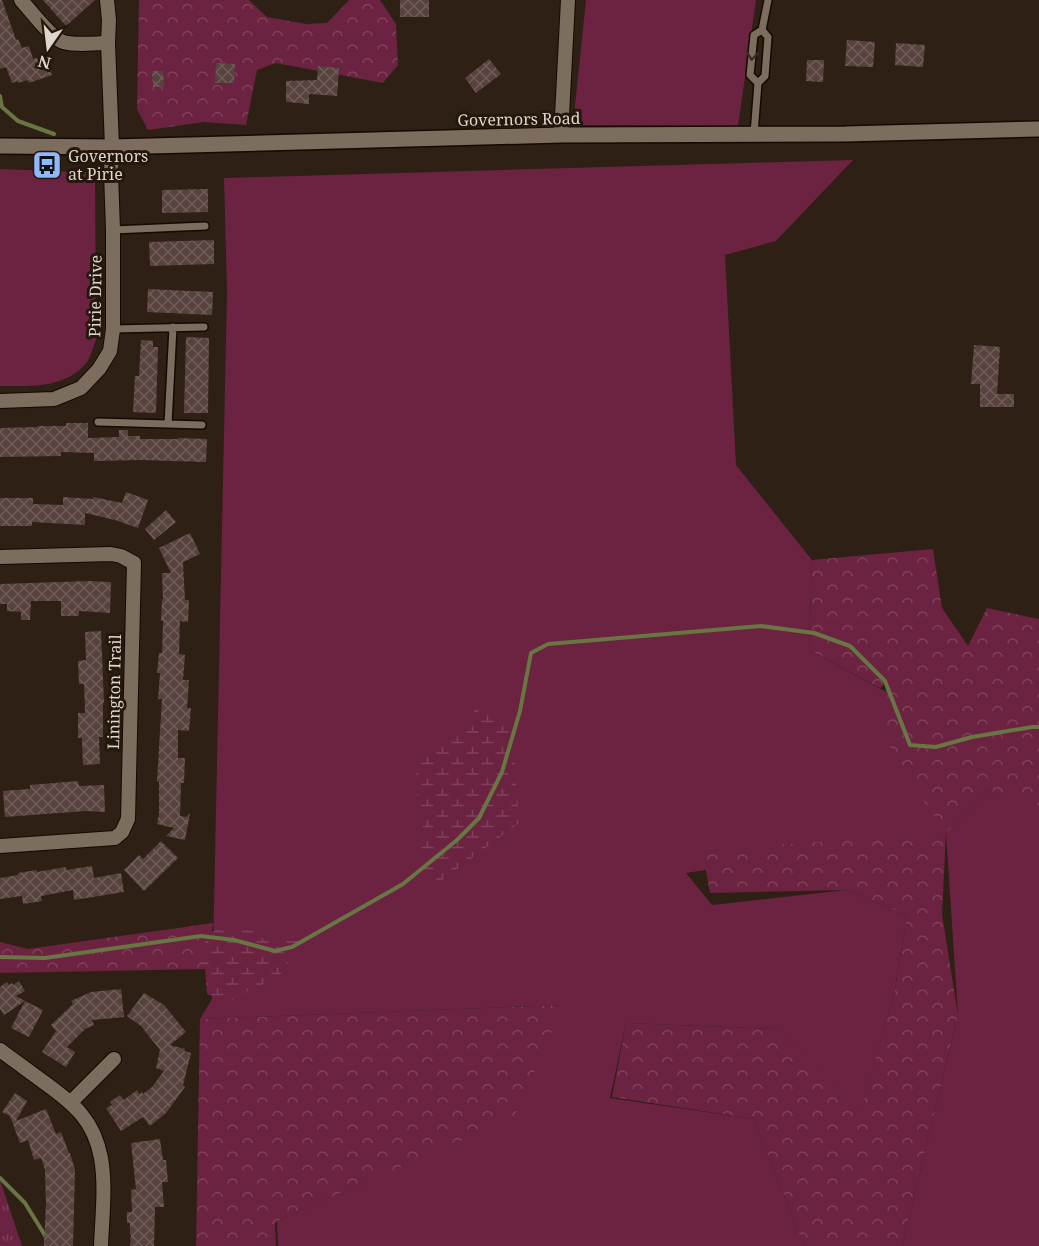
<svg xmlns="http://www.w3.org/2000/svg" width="1039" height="1246" viewBox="0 0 1039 1246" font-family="'Noto Serif',serif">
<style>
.green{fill:#6b2341}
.forest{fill:url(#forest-crowns)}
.wetland{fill:url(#wetland-marsh)}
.park{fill:url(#park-tufts)}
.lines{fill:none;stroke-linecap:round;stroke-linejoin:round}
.stream{stroke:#677642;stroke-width:4}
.building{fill:url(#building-cross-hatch)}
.lane-casing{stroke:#150902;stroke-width:10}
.street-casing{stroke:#150902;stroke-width:16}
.secondary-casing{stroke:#150902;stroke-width:18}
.lane{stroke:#7d6d5f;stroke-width:7}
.street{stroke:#7d6d5f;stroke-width:14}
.secondary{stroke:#7d6d5f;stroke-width:15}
.oneway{stroke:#3a2c20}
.labels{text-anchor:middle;stroke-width:6;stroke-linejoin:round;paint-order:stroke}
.street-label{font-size:16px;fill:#dfd6ce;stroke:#24170b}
.poi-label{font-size:16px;fill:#dfd6ce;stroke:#24170b;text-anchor:start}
</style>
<defs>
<pattern id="forest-crowns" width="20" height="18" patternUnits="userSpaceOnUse" patternTransform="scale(1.5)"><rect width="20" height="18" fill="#6b2341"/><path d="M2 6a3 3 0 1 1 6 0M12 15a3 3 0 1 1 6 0" fill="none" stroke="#80425b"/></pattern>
<pattern id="wetland-marsh" width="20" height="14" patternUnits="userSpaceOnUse" patternTransform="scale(1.5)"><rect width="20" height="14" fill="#6b2341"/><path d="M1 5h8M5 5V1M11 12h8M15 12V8" fill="none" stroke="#80425b"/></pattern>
<pattern id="park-tufts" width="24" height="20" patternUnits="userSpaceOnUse" patternTransform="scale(1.5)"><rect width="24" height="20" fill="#6b2341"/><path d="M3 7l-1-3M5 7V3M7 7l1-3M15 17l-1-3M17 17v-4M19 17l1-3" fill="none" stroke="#80425b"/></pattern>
<pattern id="building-cross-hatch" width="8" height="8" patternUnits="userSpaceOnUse" patternTransform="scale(1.5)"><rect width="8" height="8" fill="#57423e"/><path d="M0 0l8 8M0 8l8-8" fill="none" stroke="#6f5d59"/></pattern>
</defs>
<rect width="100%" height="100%" fill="#2e2014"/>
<path class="green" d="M 586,0 L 756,0 L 738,126 L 573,125 Z
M 853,160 L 776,241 L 725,255 L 736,465 L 812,560 L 809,650 L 890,694 L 946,833 L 989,790 L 1039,806 L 1039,1246 L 902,1246 L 958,1015 L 946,833 L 686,873 L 712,905 L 846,890 L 907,915 L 894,994 L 862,1107 L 777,1029 L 626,1023 L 610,1098 L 754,1119 L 798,1232 L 805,1246 L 278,1246 L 277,1221 L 366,1182 L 562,1005 L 200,1019 L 212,999 L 227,291 L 224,178 Z
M 0,169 L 77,172 L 87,172 L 95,169 L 96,340 C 93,347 91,356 87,362 C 66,389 30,386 0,386 Z"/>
<path class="forest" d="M 139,0 L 249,0 L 267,17 L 306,24 L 327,23 L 349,0 L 380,0 L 396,24 L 398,65 L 383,83 L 276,63 L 257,70 L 246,125 L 204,122 L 148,130 L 137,109 Z
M 933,549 L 942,608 L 968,646 L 987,608 L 1039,619 L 1039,808 L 989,790 L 946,833 L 942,914 L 958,1015 L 902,1246 L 805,1246 L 798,1232 L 754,1119 L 612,1097 L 626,1023 L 777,1029 L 862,1106 L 894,994 L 907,915 L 846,890 L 710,893 L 702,850 L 946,833 L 897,762 L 884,734 L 886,683 L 880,688 L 809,650 L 812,560 Z
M 213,923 L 207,969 L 0,973 L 0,942 L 28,949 Z
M 563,1005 L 514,1118 L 277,1221 L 275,1224 L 276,1246 L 196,1246 L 200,1019 Z"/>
<path class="wetland" d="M 480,705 L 511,718 L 519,823 L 435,885 L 419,871 L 419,845 L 423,826 L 414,781 L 422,759 L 450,736 Z
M 219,929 L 256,931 L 265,941 L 302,941 L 278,978 L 255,987 L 227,1003 L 207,994 L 204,952 L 206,935 Z"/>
<path class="park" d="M 0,1180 L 22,1246 L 0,1246 Z"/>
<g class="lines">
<path class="stream" d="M 0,96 L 2,107 L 18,121 L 54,134
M 0,957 L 45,958 L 201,936 L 234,940 L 275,951 L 292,947 L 403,884 L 457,840 L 479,818 L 502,772 L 520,711 L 531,653 L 548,644 L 761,626 L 814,633 L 850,646 L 885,681 L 910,745 L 936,747 L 972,737 L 1032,727 L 1039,727
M 0,1178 L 25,1203 L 46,1237 L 47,1246"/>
</g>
<path class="building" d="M 0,0 L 2,0 L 16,40 L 18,39 L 22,48 L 29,46 L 33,59 L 37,58 L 39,63 L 47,60 L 52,75 L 29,83 L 28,80 L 18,83 L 17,81 L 12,83 L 6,67 L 0,69 Z
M 43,0 L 95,0 L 66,26 Z
M 400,0 L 429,0 L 429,17 L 400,17 Z
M 847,40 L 875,42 L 873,67 L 845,66 Z
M 896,43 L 925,45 L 923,67 L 895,65 Z
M 489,59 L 501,74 L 476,93 L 465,78 Z
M 807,60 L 824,60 L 823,82 L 806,81 Z
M 216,63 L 235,64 L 234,83 L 215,83 Z
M 318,66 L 339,68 L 337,96 L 309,94 L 309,104 L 286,102 L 286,81 L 317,80 Z
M 152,71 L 163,71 L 164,87 L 153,87 Z
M 208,189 L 208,212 L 162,213 L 162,190 Z
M 214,240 L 214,264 L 150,266 L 149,242 Z
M 148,289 L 213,292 L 212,315 L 147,312 Z
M 186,337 L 209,338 L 208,413 L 184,413 Z
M 141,340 L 153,341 L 153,347 L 158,347 L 156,413 L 133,412 L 135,376 L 139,376 Z
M 974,345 L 1000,347 L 997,394 L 1014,394 L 1014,407 L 980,407 L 980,384 L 971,384 Z
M 66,423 L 88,423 L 88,438 L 119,437 L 119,430 L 128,430 L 128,436 L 140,436 L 140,439 L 178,439 L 178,438 L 207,439 L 206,462 L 140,460 L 94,461 L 94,453 L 61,452 L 61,456 L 0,457 L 0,428 L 38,427 L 38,426 L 66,426 Z
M 126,492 L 148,500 L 138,528 L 115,520 L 85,513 L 85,525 L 32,522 L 32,526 L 0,526 L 0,498 L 33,498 L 33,504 L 63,505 L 63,497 L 93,499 L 93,497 L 122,503 Z
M 166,510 L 176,522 L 154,540 L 145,529 Z
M 190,533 L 200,554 L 183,562 L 185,600 L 189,600 L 188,622 L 180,621 L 179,654 L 185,655 L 183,680 L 189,680 L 187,708 L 191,708 L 189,731 L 178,730 L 178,758 L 185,758 L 184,783 L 181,783 L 180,816 L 186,817 L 190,813 L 185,840 L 166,836 L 174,828 L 157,824 L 159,814 L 159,782 L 157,781 L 162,699 L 158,699 L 160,673 L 157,673 L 159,653 L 162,653 L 163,621 L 161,621 L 162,599 L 163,599 L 162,573 L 171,573 L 159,548 Z
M 89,581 L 111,582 L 110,613 L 79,611 L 79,616 L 61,616 L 61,601 L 31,601 L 30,620 L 21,620 L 21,612 L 7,611 L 7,604 L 0,604 L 0,584 Z
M 101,631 L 104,703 L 103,703 L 103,737 L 99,737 L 100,764 L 83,765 L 82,738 L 78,738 L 78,713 L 85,713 L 84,684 L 79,684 L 78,661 L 86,660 L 85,632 Z
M 78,781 L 79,786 L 104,785 L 105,812 L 85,811 L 5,817 L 3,791 L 30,789 L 30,785 Z
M 161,841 L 178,858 L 144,891 L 124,870 L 139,855 L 143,859 Z
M 92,866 L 94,878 L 121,873 L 124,892 L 74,900 L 73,890 L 41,896 L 42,901 L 23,904 L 22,896 L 0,899 L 0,878 L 18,875 L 18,873 L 37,870 L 37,872 L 66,867 L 66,870 Z
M 19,981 L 25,991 L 16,996 L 25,1001 L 4,1015 L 0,1009 L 0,987 L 7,982 L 9,985 L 12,983 L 13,985 Z
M 121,989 L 124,1017 L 92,1020 L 94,1025 L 85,1029 L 67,1047 L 75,1052 L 66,1067 L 42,1052 L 56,1031 L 51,1025 L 73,1004 L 71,1001 L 91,992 Z
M 144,993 L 164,1005 L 186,1032 L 170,1045 L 185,1049 L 184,1051 L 191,1053 L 183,1085 L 185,1087 L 166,1113 L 150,1126 L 143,1117 L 121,1131 L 106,1108 L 112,1105 L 110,1102 L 120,1095 L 124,1100 L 137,1090 L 139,1094 L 142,1092 L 143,1094 L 152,1087 L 164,1071 L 156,1068 L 160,1050 L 141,1026 L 127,1016 Z
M 25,1001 L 43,1010 L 29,1037 L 11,1028 Z
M 15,1093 L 27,1101 L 16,1121 L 46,1109 L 56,1134 L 61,1132 L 69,1153 L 70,1153 L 75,1170 L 73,1246 L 44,1246 L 46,1203 L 45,1170 L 41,1158 L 34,1160 L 28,1140 L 20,1143 L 10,1116 L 2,1112 Z
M 160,1139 L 163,1160 L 166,1160 L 168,1182 L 162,1182 L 164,1207 L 155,1207 L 154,1246 L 130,1246 L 131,1234 L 130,1234 L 130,1223 L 127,1223 L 127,1212 L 132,1212 L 131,1190 L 136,1189 L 131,1143 Z"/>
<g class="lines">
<g class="lane-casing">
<path id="lane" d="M 758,83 L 750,75 L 754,35 L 762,30 L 768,0
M 758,83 L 765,76 L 768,37 L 762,30
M 754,134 L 758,83
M 113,230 L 205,226
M 113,329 L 204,327
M 98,422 L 202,425
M 168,424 L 173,327"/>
</g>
<g class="street-casing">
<path id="street" d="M 21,0 C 31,11 49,35 61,41 C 71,46 96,43 108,43
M 561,135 L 568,0
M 0,401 L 54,399 L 81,388 L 99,369 L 110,351 L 113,329 L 113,230 L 111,173 L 112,147 L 108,43 L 109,20 L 107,0
M 0,557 L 111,554 L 121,556 L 134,563 L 128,819 L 122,832 L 115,838 L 0,846
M 0,1050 C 15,1061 30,1072 45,1083 C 74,1104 94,1120 101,1158 C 106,1187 102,1217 101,1246
M 71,1102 L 114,1059"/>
</g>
<g class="secondary-casing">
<path id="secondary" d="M 0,146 L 112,147 L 561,135 L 845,134 L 1039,129"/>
</g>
<use href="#lane" class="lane"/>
<use href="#street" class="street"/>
<use href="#secondary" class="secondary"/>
</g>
<defs><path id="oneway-chevron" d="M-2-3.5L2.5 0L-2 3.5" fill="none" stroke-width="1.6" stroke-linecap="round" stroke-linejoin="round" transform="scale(1.5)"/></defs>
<use class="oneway" href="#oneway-chevron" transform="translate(752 56) rotate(95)"/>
<defs>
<g id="bus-square" transform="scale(1.5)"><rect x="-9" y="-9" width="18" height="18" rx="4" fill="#8fb8fd" stroke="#24170b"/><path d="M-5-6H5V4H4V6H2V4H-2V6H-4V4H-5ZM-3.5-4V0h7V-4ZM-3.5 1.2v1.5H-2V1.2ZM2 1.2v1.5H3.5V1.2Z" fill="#111"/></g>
</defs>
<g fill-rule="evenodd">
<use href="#bus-square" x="47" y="165"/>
</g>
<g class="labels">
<g class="street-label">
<text transform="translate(519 119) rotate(-1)" y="6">Governors Road</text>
<text transform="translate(95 296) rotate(-89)" y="6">Pirie Drive</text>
<text transform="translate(114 692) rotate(-89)" y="6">Linington Trail</text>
</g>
<g class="poi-label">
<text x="68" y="162">Governors<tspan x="68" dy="18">at Pirie</tspan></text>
</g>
</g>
<g transform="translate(48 48) rotate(194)" stroke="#24170b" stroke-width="4.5" paint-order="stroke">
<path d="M0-4.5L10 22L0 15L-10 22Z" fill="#dfd6ce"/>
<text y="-9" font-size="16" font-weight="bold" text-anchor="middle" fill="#dfd6ce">N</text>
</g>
</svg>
